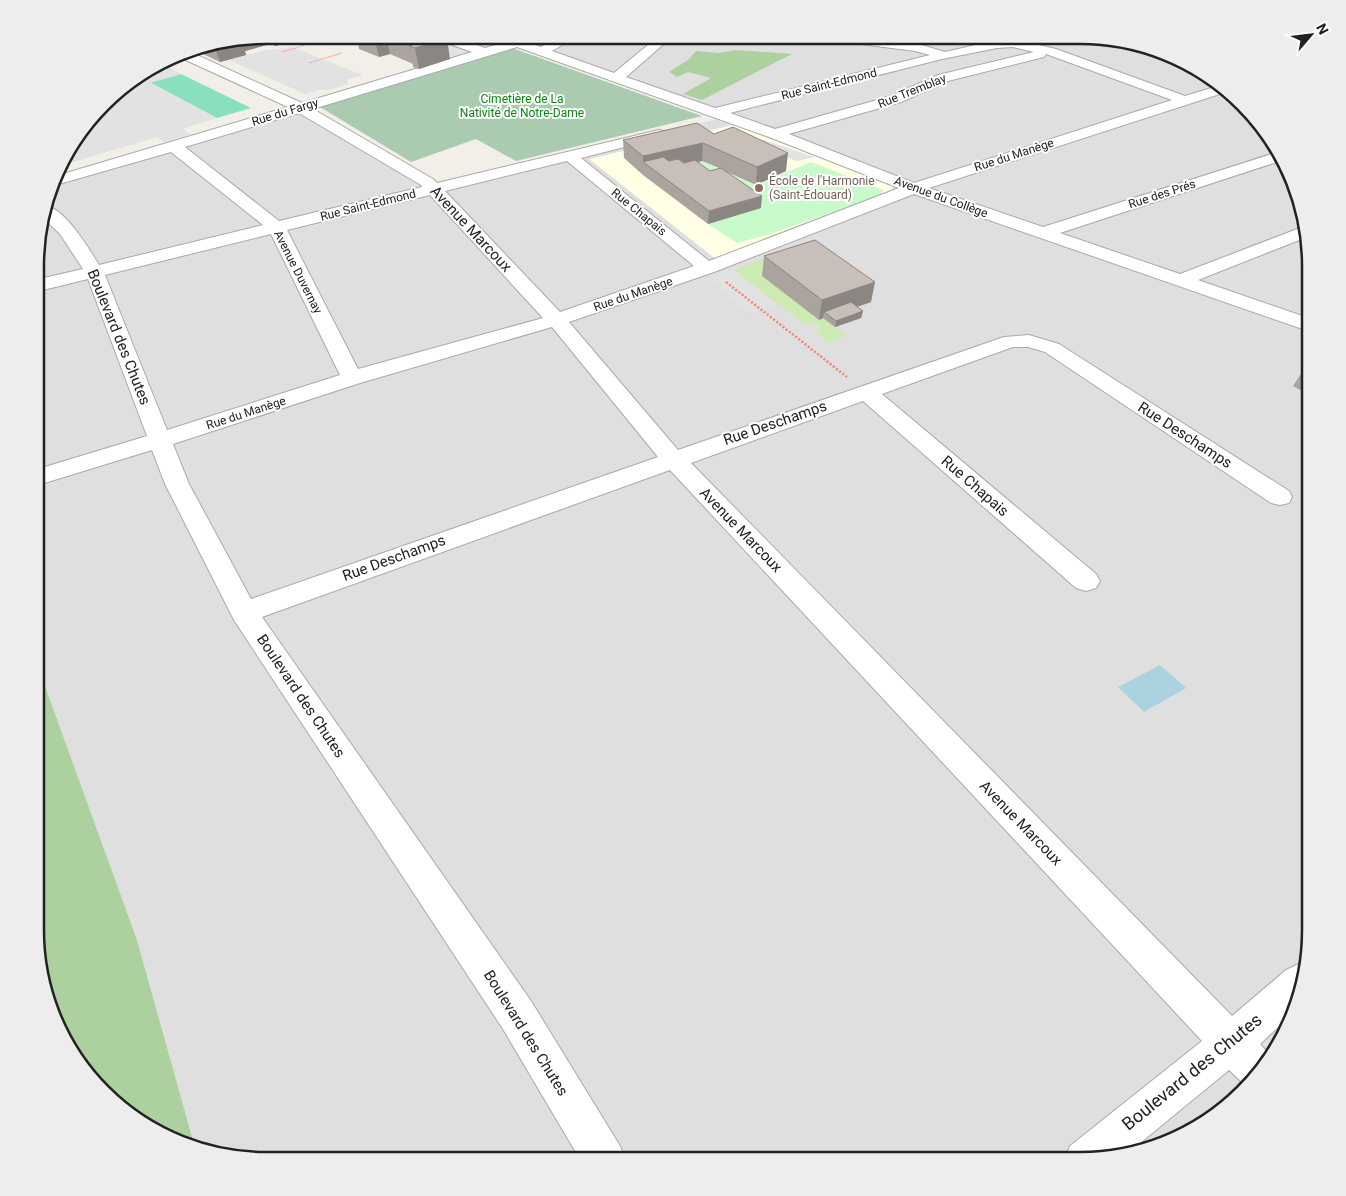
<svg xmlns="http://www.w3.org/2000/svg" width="1346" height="1196" viewBox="0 0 1346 1196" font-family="Roboto,sans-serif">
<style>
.residential{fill:#e0dfdf}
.education{fill:#ffffe5}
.grass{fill:#cdebb0}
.forest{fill:#add19e}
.cemetery{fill:#aacbaf}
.park{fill:#c8facc}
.pitch{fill:#88e0be}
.parking{fill:#e2e2e2}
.water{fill:#aad3df}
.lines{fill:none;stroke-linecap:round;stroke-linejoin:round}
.minor-casing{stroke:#a9a9a9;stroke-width:2}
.path-far1{stroke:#fa8072;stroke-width:1;stroke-dasharray:1 1;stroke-linecap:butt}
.path{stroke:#fa8072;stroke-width:2.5;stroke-dasharray:2 2;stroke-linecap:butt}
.minor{fill:#fff;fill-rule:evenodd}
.wall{fill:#aba49e;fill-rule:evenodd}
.shaded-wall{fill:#8b8681}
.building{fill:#c7bfb8;stroke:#8b8681}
.education-dot{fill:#8d6e63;stroke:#fff;stroke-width:2}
.labels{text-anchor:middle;stroke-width:4;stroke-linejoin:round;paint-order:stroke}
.far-street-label{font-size:12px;fill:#222;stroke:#fff}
.far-park-label{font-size:12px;fill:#0c8416;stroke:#fff}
.far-education-label{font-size:12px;fill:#785e54;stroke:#fff;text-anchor:start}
.street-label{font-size:15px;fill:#222;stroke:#fff}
.near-street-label{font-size:18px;fill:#222;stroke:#fff}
.rim{fill:none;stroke:#222;stroke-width:2.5}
</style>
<rect width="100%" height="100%" fill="#f2efe9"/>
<path class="residential" d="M 453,35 L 1096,36 L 1182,59 L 1254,113 L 1293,177 L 1310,250 L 1311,931 L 1287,1032 L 1233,1104 L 1168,1144 L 1095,1161 L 265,1161 L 194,1144 L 137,940 L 37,664 L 39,221 L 54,182 L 300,107 L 433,190 L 725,117 L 516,43 L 484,47 Z"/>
<path class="education" d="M 733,125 L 892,184 L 893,193 L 717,260 L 589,159 Z"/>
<path class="grass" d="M 766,258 L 763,276 L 819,320 L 823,318 L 846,336 L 828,342 L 814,331 L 821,327 L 814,322 L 806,325 L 734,270 Z"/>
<path class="forest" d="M 736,50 L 792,54 L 702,100 L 683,94 L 711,78 L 688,72 L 677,77 L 669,72 L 688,60 L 696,51 L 719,53 Z
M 37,664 L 137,940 L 194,1144 L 164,1137 L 92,1083 L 52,1018 L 35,945 Z"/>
<path class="cemetery" d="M 512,48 L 702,116 L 516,161 L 476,139 L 411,162 L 320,107 Z"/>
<path class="park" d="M 702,161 L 756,185 L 811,162 L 883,190 L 881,195 L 773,233 L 737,243 L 708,224 L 761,208 L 663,169 Z"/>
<path class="pitch" d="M 181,74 L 251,108 L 217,118 L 149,82 Z"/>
<path class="parking" d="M 411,35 L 470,35 L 485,42 L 487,46 L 453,57 L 440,51 L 449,48 Z
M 293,47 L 322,59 L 363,75 L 347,80 L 348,84 L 328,90 L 319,90 L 305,94 L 229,60 L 261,51 Z
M 162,64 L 181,74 L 150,83 L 217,118 L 182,129 L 191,134 L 165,142 L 157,137 L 60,166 L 66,150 L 114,92 Z
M 730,129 L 815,157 L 797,161 L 717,133 Z
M 734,270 L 777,304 L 749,314 L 708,278 Z"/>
<path class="water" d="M 1160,665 L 1186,688 L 1144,712 L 1118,687 Z"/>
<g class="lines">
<g class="minor-casing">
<path id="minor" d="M 431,35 L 449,35 L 485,48 L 505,42 L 490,35 L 508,35 L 541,47 L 563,35 L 579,35 L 552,51 L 614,73 L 660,35 L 674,35 L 626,77 L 715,108 L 930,55 L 915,51 L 822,39 L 816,35 L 853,35 L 915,43 L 945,52 L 997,40 L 1013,39 L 1056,49 L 1185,96 L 1218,86 L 1226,92 L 929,188 L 1043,227 L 1278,152 L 1283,160 L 1060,233 L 1180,274 L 1305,226 L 1307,237 L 1198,280 L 1311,319 L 1311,332 L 914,194 L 714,272 L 569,322 L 678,450 L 1004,337 L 1029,335 L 1059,344 L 1289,491 L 1292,497 L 1289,503 L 1280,505 L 1271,503 L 1045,352 L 1028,347 L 1013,347 L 882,394 L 1096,574 L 1100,581 L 1096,588 L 1086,591 L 1076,588 L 863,401 L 691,463 L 1232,1016 L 1286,970 L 1299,964 L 1303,966 L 1291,1015 L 1260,1044 L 1270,1055 L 1246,1086 L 1229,1070 L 1128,1153 L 1095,1161 L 1064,1161 L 1070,1146 L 1202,1041 L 670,470 L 262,617 L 531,1001 L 620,1146 L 626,1161 L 581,1161 L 503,1029 L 234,620 L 165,484 L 152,450 L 38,485 L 38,469 L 147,436 L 88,279 L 39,291 L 39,279 L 83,269 L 60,234 L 41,216 L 45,205 C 66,210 88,247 99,265 L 263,225 L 171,152 L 52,186 L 56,176 L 288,107 L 177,56 L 186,50 L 302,103 L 472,52 L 433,38 ZM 517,47 L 769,137 L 899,188 L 709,261 L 581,158 L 664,137 L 666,134 L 664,131 L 659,130 L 437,183 L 433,179 L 313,109 ZM 1013,47 L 1034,52 L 938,75 L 891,96 L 775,129 L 730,113 L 942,59 L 997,48 ZM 1046,54 L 1172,100 L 914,183 L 789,134 L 901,102 L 948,81 L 1044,57 ZM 299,113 L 421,185 L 422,187 L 279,221 L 185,147 ZM 567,161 L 694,266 L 560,312 L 445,191 ZM 430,195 L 543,318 L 358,369 L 287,230 ZM 271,234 L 340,375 L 167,430 L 105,275 ZM 552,327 L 658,457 L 251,599 L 189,484 L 173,444 L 360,383 Z"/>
</g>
<path class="path-far1" d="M 282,52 L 316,42
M 309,63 L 342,53"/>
<path class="path" d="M 726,282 L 847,377"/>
<use href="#minor" class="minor"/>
</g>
<path class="wall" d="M 265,35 L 293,35 L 295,41 L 275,46 L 270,44 L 245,51 L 246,55 L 220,62 L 190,48 Z
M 337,35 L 440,35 L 450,59 L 419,69 L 413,67 L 413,64 L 390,54 L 379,57 L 359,49 L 358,44 Z
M 714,134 L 786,171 L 756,185 L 727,172 L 761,208 L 708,224 L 643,175 L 624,158 L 623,140 ZM 702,161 L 719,168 L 710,171 L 697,162 Z
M 764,256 L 871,302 L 857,307 L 863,311 L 861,318 L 835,327 L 823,318 L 819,320 L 762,276 Z
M 1311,363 L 1311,396 L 1293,386 L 1306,366 Z"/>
<path class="shaded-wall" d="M 265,35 L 268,35 L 270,44 L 245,51 L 246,55 L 220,62 L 216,51 L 237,42 Z
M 275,35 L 293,35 L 295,41 L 275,46 L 272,36 Z
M 380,35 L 386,35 L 390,54 L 379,57 L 374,37 Z
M 432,35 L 440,35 L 441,40 L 447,38 L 450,59 L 419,69 L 415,48 Z
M 703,143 L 702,161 L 656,172 L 643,162 L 643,175 L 643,156 Z
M 788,153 L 786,171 L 756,185 L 757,167 Z
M 762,196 L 761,208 L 708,224 L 709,211 Z
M 875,282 L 871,302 L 830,316 L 824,312 L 823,318 L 819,320 L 822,300 Z
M 863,311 L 861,318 L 835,327 L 836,321 Z"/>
<path class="building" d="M 390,35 L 438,35 L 447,38 L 415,48 L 409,46 L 413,45 Z
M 257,36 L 237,42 L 243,44 L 216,51 L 204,45 Z
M 697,123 L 714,134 L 733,127 L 788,153 L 757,167 L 703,143 L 643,156 L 623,140 Z
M 663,157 L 669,161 L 678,159 L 684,163 L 695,160 L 710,171 L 721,168 L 762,196 L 709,211 L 643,162 Z
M 815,240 L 875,282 L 822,300 L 764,256 Z
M 851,302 L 863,311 L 836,321 L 824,312 Z
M 1311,363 L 1311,368 L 1306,366 Z"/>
<circle class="education-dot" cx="759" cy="188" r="5"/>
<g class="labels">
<g class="far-street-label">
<text transform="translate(829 84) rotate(-14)" y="4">Rue Saint-Edmond</text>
<text transform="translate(912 91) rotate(-22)" y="4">Rue Tremblay</text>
<text transform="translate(285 112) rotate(-17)" y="4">Rue du Fargy</text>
<text transform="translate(1014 155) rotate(-18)" y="4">Rue du Manège</text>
<text transform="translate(1162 194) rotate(-18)" y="4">Rue des Prés</text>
<text transform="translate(941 197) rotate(20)" y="4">Avenue du Collège</text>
<text transform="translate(368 205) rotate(-14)" y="4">Rue Saint-Edmond</text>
<text transform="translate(639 212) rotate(39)" y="4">Rue Chapais</text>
<text transform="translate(298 272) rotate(63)" y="4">Avenue Duvernay</text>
<text transform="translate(633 294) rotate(-19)" y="4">Rue du Manège</text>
<text transform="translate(246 413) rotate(-18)" y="4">Rue du Manège</text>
</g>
<g class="far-park-label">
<text x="522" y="103">Cimetière de La<tspan x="522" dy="14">Nativité de Notre-Dame</tspan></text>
</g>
<g class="far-education-label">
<text x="769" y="185">École de l'Harmonie<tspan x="769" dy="14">(Saint-Édouard)</tspan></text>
</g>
<g class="street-label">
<text transform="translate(471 229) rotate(47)" y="5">Avenue Marcoux</text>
<text transform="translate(119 337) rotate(68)" y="5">Boulevard des Chutes</text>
<text transform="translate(775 423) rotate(-19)" y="5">Rue Deschamps</text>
<text transform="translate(1185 435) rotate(33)" y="5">Rue Deschamps</text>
<text transform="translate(975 486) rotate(41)" y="5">Rue Chapais</text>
<text transform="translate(741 530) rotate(46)" y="5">Avenue Marcoux</text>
<text transform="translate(394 558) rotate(-20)" y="5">Rue Deschamps</text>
<text transform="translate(301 696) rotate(56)" y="5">Boulevard des Chutes</text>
<text transform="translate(1021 823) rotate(46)" y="5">Avenue Marcoux</text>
<text transform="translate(526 1033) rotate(58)" y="5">Boulevard des Chutes</text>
</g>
<g class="near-street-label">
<text transform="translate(1192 1072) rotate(-39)" y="6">Boulevard des Chutes</text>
</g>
</g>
<path d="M0 0H1346V1196H0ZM266 44H1080A222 222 0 0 1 1302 266V930A222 222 0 0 1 1080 1152H266A222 222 0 0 1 44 930V266A222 222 0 0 1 266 44Z" fill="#ededed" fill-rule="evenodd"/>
<path class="rim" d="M266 44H1080A222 222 0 0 1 1302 266V930A222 222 0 0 1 1080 1152H266A222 222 0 0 1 44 930V266A222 222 0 0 1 266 44Z"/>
<g transform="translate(1311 35) rotate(62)" stroke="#ffffff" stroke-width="4" paint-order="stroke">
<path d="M0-4L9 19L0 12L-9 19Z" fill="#222222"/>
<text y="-8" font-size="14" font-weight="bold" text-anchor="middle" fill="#222222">N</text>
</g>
</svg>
